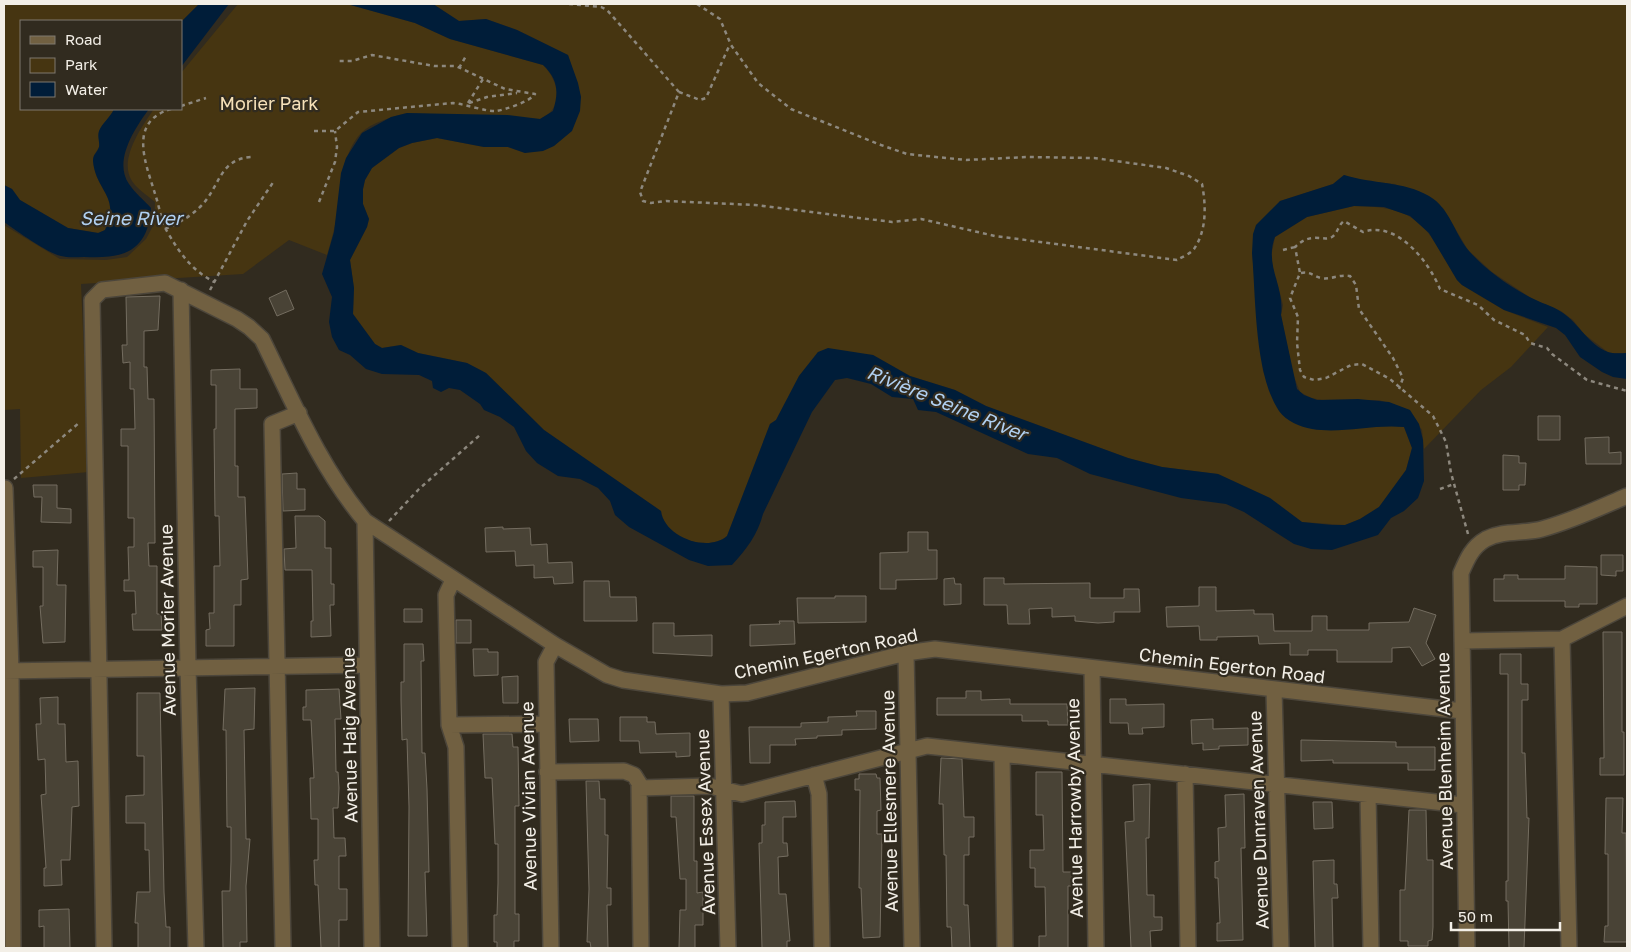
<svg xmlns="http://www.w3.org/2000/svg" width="1631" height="952" viewBox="0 0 1631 952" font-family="'Golos Text',sans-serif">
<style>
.green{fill:#463511}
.water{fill:#001d39}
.building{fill:#494336;stroke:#746d60}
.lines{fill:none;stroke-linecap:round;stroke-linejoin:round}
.minor-casing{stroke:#4c463b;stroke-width:18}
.path{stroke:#8d887e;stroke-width:2.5;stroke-dasharray:4 4;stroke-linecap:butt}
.minor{stroke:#716041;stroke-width:15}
.labels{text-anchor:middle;stroke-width:4.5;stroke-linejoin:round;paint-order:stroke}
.park-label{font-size:18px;fill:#f6e1b9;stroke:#312b1f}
.street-label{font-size:18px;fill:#f3efe7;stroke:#312b1f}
.water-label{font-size:19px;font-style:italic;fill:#b0d0f1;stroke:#312b1f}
</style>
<rect width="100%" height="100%" fill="#312b1f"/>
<path class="green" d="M 4,4 L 199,4 L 181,22 L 21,21 L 21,109 L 114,109 C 111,117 105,121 101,128 C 97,135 101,140 99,147 C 97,152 93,154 93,161 C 96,192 121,196 105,230 L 99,233 L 68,228 L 20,200 L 12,189 L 4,185 Z
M 238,4 L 347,4 L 415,23 L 450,39 L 543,65 C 559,81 565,108 540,119 L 407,113 C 392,117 372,122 361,133 C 341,155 342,186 337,214 C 335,228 331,241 327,255 L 289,240 L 243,274 L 81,284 L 89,472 L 21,478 L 20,409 L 4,410 L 4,225 L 60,259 L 106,260 L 127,257 L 146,239 L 154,224 L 155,202 C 148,196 137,189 132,181 C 118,160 142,126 154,109 L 181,109 L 181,73 Z
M 433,4 L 1627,4 L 1627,353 L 1609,353 L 1584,334 L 1573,320 L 1561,311 L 1534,300 L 1492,272 L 1468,250 L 1443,208 L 1395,184 L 1363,181 L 1344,175 L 1333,184 L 1280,201 L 1252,253 L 1263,371 L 1280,412 L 1323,430 L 1385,425 L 1404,427 L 1412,448 L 1406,470 L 1379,507 L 1360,519 L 1345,525 L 1302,522 L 1270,498 L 1218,474 L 1162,467 L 1128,458 L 986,406 L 955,390 L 910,376 L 873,355 L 818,352 L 799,376 L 776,420 L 770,424 L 727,536 C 707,553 664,537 661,511 L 544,430 L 486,373 L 467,363 L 418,353 L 401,345 L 382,348 L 375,344 L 353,314 L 354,288 L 350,260 L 367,227 L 369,219 L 363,204 L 363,189 L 365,180 L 372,168 L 399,148 L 412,143 L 437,138 L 484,147 L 508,147 L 525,153 L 581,97 L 568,55 L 517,30 L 486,19 L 459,21 Z
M 1354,206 C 1422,206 1427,229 1457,280 L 1462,285 L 1504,310 L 1548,327 L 1511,367 L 1481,390 L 1424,449 L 1422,430 L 1409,410 L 1379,400 L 1322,400 L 1311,398 L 1300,392 L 1293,374 L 1281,315 L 1283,305 L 1276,278 L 1273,274 L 1271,257 L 1275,237 L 1307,217 Z"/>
<path class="water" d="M 199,4 L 229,4 L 181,67 L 181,22 Z
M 347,4 L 433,4 L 459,21 L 486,19 L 517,30 L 568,55 L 578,83 L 581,97 L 580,111 L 572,131 L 554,146 L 543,151 L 525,153 L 508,147 L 484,147 L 437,138 L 412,143 L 399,148 L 372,168 L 365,180 L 363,189 L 363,204 L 369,219 L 367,227 L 350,260 L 354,288 L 353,314 L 375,344 L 382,348 L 401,345 L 418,353 L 467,363 L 486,373 L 544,430 L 661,511 C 664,537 708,553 727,536 L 770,424 L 776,420 L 799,376 L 818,352 L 828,348 L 873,355 L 910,376 L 955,390 L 986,406 L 1128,458 L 1162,467 L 1218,474 L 1270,498 L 1302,522 L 1332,525 L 1345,525 L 1360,519 L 1379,507 L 1406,470 L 1412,448 L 1404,427 C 1373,424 1342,434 1312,429 C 1300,427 1286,421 1279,411 C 1254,373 1256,298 1252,253 L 1253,234 L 1256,225 L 1280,201 L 1333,184 L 1344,175 C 1372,184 1404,181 1429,196 C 1450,208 1454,233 1469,251 C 1486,270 1512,289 1536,300 C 1544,304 1555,307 1563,313 C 1579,324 1589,345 1608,352 C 1613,354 1622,353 1627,353 L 1627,379 L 1613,377 L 1602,372 L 1580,357 L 1565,335 L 1556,328 L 1504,310 L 1462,285 L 1457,280 L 1429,233 L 1410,216 L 1384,207 L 1354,206 L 1307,217 L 1275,237 C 1264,265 1285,287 1281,315 L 1297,389 L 1304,395 L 1317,400 L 1358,399 L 1389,402 L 1410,410 L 1419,424 L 1423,440 L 1424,481 L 1418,498 L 1404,511 L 1391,518 L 1378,535 L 1332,550 L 1311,549 L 1294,544 L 1244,512 L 1226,504 L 1181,498 L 1090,474 L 1057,458 L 1028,454 L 936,412 L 918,410 L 913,399 L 892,397 L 871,384 L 847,378 L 835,380 L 812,412 L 763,514 C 758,534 746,550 732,565 L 708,566 L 689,560 L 629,527 L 615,515 L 610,501 L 598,488 L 580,479 L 558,476 L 537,463 L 526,451 L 514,427 L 500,417 L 484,410 L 480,404 L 460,390 L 449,388 L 441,392 L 433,388 L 432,381 L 419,375 L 382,374 L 366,369 L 350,355 L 339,350 L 332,337 L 329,322 L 332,297 L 322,274 L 334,232 L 341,173 L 346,158 L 362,133 L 391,117 L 407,113 L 507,115 L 540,119 L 553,111 C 559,92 558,79 543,65 L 450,39 L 415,23 Z
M 114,109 L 149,109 C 135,128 113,161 129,184 C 135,193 144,200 151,208 C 148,252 123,259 84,257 C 77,257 68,258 61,256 C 47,253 17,231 4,222 L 4,185 L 12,189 L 20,200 L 68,228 L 98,233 L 105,230 C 121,196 96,192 93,161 C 93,154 97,153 99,147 C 100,142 97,137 99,131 C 102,123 110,118 114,109 Z"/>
<path class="building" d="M 286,290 L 294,309 L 277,316 L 269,298 Z
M 160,296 L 158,330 L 144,331 L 144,367 L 147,367 L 148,399 L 154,399 L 155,543 L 148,543 L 149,566 L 157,566 L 157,614 L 161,614 L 162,630 L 133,630 L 132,614 L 136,614 L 135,591 L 124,591 L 124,580 L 129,580 L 128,547 L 134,547 L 134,518 L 128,518 L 128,446 L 121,446 L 121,429 L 135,429 L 134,389 L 130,389 L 130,362 L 123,363 L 122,345 L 127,345 L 126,297 Z
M 240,369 L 240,389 L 257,389 L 257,408 L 235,409 L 235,466 L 238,466 L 238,497 L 245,497 L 248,579 L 241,580 L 241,605 L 234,605 L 234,646 L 206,646 L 206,630 L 210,629 L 209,613 L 214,613 L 214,566 L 220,566 L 219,516 L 215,516 L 214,429 L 216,429 L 216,385 L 211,385 L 211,370 Z
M 1538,416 L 1560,416 L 1560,440 L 1538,440 Z
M 1609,437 L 1609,453 L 1621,452 L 1621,464 L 1586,464 L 1585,438 Z
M 1503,455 L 1519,456 L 1519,463 L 1526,463 L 1525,485 L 1519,485 L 1519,490 L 1503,490 Z
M 297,473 L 297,489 L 305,489 L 305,510 L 283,511 L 282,474 Z
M 33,485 L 57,485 L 57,508 L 71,509 L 71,523 L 41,522 L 42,497 L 34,497 Z
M 295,516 L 319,516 L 325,521 L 325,548 L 331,548 L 331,584 L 334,584 L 334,605 L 330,605 L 331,636 L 311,637 L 311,621 L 313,621 L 312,570 L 285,570 L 284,549 L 296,548 Z
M 503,527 L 503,529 L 530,528 L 531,545 L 547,544 L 548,563 L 572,562 L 573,583 L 554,584 L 553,577 L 534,578 L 534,565 L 516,566 L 515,551 L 486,552 L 485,528 Z
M 908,532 L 928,532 L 928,550 L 937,550 L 937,579 L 896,580 L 896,589 L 880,589 L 880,553 L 908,552 Z
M 58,550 L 57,585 L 66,585 L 65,642 L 43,643 L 40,606 L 43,606 L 43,567 L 33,567 L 33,551 Z
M 1601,555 L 1623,555 L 1623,571 L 1616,571 L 1616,576 L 1601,575 Z
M 1565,566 L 1597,567 L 1597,604 L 1579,604 L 1579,607 L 1565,607 L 1565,601 L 1494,601 L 1494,579 L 1504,579 L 1504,575 L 1518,575 L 1518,579 L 1565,579 Z
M 954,578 L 955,584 L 961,584 L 961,604 L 944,605 L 944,579 Z
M 984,578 L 1004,578 L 1004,584 L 1090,583 L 1090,598 L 1124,598 L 1124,589 L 1139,589 L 1140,612 L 1114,612 L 1114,622 L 1098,623 L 1075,621 L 1075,616 L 1052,617 L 1052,608 L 1029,609 L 1030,624 L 1008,624 L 1007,605 L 984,605 Z
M 584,581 L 609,581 L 610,597 L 636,597 L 637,621 L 584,621 Z
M 1199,587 L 1216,587 L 1216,611 L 1254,610 L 1254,614 L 1273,614 L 1274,631 L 1312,631 L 1312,616 L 1327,616 L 1327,630 L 1369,630 L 1369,623 L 1409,622 L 1414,608 L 1436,615 L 1426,643 L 1435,659 L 1422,666 L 1410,647 L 1392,648 L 1392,662 L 1337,662 L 1337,650 L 1308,650 L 1308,655 L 1290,655 L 1290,643 L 1259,644 L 1258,636 L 1217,637 L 1217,640 L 1200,640 L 1199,626 L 1167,627 L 1166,607 L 1199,606 Z
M 835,596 L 866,596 L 866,622 L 798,623 L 797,598 L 835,598 Z
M 404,609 L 422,609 L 422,622 L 404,622 Z
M 456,620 L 471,620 L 471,643 L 456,643 Z
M 779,621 L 794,621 L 795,644 L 750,646 L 750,625 L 780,624 Z
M 653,623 L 674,623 L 674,636 L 712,635 L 712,656 L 653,653 Z
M 1603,632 L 1622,632 L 1622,732 L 1624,732 L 1624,775 L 1600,775 L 1600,758 L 1604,758 Z
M 404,644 L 423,644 L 424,661 L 421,661 L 422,753 L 425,753 L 427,789 L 429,872 L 425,872 L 427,936 L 408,936 L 409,807 L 407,739 L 402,740 L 401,700 L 401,682 L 404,682 Z
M 473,649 L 488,649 L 488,652 L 498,652 L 498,675 L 474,676 Z
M 1500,654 L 1521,654 L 1521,684 L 1528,684 L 1528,700 L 1522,700 L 1522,753 L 1525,753 L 1527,818 L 1529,818 L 1524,948 L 1509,948 L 1508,901 L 1506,901 L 1506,881 L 1508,881 L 1508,674 L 1500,674 Z
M 518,676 L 518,703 L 503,703 L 502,677 Z
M 255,688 L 254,729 L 244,730 L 246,839 L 250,839 L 246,886 L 247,942 L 240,942 L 240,948 L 223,948 L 222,891 L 230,891 L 231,861 L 231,827 L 227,827 L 226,730 L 223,730 L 225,689 Z
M 339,689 L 341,719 L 335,719 L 336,772 L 338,772 L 339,788 L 338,808 L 333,808 L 334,838 L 345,838 L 346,856 L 339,856 L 339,889 L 347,889 L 347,920 L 339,920 L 339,948 L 321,948 L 318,885 L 315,885 L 314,860 L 318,860 L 318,819 L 311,819 L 310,778 L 314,778 L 311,720 L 303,720 L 303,707 L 306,707 L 306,690 Z
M 966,691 L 981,691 L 981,700 L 1010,699 L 1010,704 L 1067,704 L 1068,725 L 1048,725 L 1048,721 L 1022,721 L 1022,715 L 937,715 L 937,698 L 966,698 Z
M 137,693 L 160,693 L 164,892 L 166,927 L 170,927 L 170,948 L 138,948 L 138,923 L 135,923 L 137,892 L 150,892 L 149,850 L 145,850 L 145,823 L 126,823 L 126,796 L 144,795 L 144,756 L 137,756 Z
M 58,697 L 58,724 L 65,724 L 66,762 L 78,761 L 79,806 L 72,807 L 70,860 L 61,860 L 62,885 L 44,886 L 44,868 L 46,868 L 41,795 L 46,794 L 45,759 L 38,760 L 36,724 L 41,724 L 40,698 Z
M 1110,699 L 1126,699 L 1126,705 L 1164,704 L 1164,727 L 1142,728 L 1143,734 L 1129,734 L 1128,723 L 1110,723 Z
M 856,711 L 876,711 L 876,729 L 842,730 L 842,735 L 817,736 L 817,738 L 795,739 L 796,745 L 770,745 L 770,763 L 750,763 L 749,727 L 801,727 L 801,723 L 828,722 L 828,717 L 857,716 Z
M 620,717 L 647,717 L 647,722 L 655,722 L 656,734 L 690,733 L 690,756 L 676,757 L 676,752 L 640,753 L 639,741 L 620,741 Z
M 569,719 L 598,719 L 599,741 L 570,742 Z
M 1213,719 L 1213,729 L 1248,728 L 1248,745 L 1219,746 L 1219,749 L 1203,750 L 1203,743 L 1192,744 L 1191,720 Z
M 483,734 L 512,734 L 513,747 L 518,747 L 519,806 L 515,806 L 515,914 L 519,914 L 519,941 L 514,941 L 514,948 L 497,948 L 497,942 L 494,942 L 494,915 L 497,915 L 498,883 L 498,844 L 495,844 L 492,778 L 485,778 Z
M 1301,740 L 1396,742 L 1396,747 L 1435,747 L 1435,770 L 1408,770 L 1408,763 L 1333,763 L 1333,760 L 1301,761 Z
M 941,758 L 962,759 L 964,817 L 974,817 L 974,837 L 969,837 L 969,855 L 964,855 L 964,905 L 968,905 L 970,948 L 952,948 L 951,927 L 947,927 L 946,855 L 944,855 L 943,804 L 939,804 Z
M 1036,772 L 1062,772 L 1063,872 L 1073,872 L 1073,886 L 1068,886 L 1068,948 L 1039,948 L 1039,936 L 1046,936 L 1045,887 L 1035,887 L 1035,868 L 1030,868 L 1030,850 L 1044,850 L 1043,815 L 1036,815 Z
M 859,774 L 876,774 L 877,778 L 880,778 L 881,810 L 877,811 L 877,834 L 882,834 L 880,937 L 863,938 L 861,888 L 859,888 L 860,790 L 855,790 L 855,779 L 859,779 Z
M 586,781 L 599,781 L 600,799 L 605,799 L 605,835 L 608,835 L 607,888 L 611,888 L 611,905 L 607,905 L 608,948 L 591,948 L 590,942 L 587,942 L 589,889 Z
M 1150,784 L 1149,838 L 1146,838 L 1147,895 L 1154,895 L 1154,917 L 1162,917 L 1162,930 L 1150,931 L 1151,948 L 1131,948 L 1125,822 L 1134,821 L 1133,785 Z
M 1244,794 L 1245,848 L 1241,848 L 1243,940 L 1217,941 L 1217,923 L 1220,923 L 1218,878 L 1215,878 L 1215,862 L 1219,861 L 1218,828 L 1226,827 L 1225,795 Z
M 671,796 L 694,796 L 694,861 L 697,861 L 697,893 L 703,892 L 703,925 L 695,925 L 695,948 L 679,948 L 680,910 L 686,910 L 686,879 L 680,879 L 676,817 L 671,817 Z
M 1606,798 L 1623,798 L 1622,833 L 1626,833 L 1627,942 L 1604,942 L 1605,926 L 1608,926 L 1608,854 L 1605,854 Z
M 795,801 L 796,817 L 783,817 L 783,843 L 787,843 L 788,856 L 778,857 L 779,894 L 786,894 L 790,941 L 787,941 L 787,948 L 762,948 L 759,843 L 762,843 L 762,825 L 765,825 L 765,802 Z
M 1313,802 L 1332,802 L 1333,828 L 1314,829 Z
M 1409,810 L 1426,810 L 1427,860 L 1433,860 L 1433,927 L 1432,940 L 1428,941 L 1428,946 L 1408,946 L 1408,941 L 1400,941 L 1400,890 L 1405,890 Z
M 1334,860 L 1334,884 L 1337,884 L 1338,898 L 1332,898 L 1333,948 L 1315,948 L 1313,861 Z
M 69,909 L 70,948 L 44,948 L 44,926 L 39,927 L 39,910 Z"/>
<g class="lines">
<g class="minor-casing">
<path id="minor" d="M 181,290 L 188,668 L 196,948
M 5,488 L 11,671 L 13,948
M 365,521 L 372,948
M 453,580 L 446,595 L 449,725 L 456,747 L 460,948
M 1562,639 L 1569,948
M 1462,641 L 1562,639 L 1627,606
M 906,653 L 912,948
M 1092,668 L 1096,948
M 4,671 L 367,665
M 1274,690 L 1281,948
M 721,694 L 728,948
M 449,725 L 546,724
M 1002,755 L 1005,948
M 547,772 L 624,771 L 634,775 L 639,783 L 641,948
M 1185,774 L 1188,948
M 814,775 L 819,794 L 822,948
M 639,788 L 710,786 L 742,794 L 927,746 L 1463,805
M 1368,795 L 1371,948
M 104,948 L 92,300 L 102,290 L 165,283 L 237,319 L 249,327 L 262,339 C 293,402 320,467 365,521 L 555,645 L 607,675 L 623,680 L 721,694 L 747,693 L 906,653 L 935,649 L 1462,711
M 283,948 L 272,424 L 299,413
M 551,948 L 546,662 L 555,645
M 1467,948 L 1461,573 C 1467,559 1472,547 1486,539 C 1503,530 1523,534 1542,529 C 1572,521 1599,508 1627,496"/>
</g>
<path class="path" d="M 569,4 L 601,7 L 607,10 L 679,92 L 640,192 L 643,201 L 651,203 L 666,201 L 755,205 L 892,222 L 921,219 L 995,236 L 1177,260 C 1182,257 1190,254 1194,249 C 1207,230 1206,205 1202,184 L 1189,176 L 1166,168 L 1094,158 L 1027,157 L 966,160 L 907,154 L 881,145 L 791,109 L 758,83 L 731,45 L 720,19 L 697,4
M 459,68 L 466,56
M 679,92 L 700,100 L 706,98 L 730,44
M 468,103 L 483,79
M 469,103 L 487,97 L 517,93
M 181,106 L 206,98
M 171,109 C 126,122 147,166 156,197 C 160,209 161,222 168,233 C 181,255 192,270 214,282
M 314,131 L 335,131 L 358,112 L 453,103 C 465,104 487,112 496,111 C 505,110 531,101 535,94 L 505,89 L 456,66 L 434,66 L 372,55 L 352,61 L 337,61
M 319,202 L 335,162 L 337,147 L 335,131
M 165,229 C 179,223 191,216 201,206 C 220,187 219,159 251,157
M 1283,250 L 1295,247
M 1301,273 C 1310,271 1313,276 1321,278 C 1331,280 1339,274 1350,276 L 1356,285 L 1359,309 L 1393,358 L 1403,378 L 1399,389
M 210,290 L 247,221 L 274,181
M 14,479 L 80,422
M 1440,489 L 1454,484
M 389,521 L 419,489 L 480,435
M 1468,534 L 1451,473 L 1446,442 L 1433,416 L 1390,379 L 1362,364 L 1351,365 L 1326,378 L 1314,380 L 1304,377 L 1300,370 L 1297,343 L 1298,317 L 1290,298 L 1300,273 L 1295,247 C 1311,231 1323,242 1332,237 C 1338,233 1338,225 1344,221 L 1363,232 C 1397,220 1429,262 1440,289 L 1478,305 L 1494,320 L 1525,335 L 1530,343 L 1547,348 L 1552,354 L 1587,380 L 1627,391"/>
<use href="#minor" class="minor"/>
</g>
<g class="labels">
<g class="park-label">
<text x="269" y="110">Morier Park</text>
</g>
<g class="street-label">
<text transform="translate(168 620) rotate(-91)" y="6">Avenue Morier Avenue</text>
<text transform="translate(826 654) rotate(-12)" y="6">Chemin Egerton Road</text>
<text transform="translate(1232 666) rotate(7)" y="6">Chemin Egerton Road</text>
<text transform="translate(350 735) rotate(-91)" y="6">Avenue Haig Avenue</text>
<text transform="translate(1445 761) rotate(-91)" y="6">Avenue Blenheim Avenue</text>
<text transform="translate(529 796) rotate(-91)" y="6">Avenue Vivian Avenue</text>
<text transform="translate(890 801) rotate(-91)" y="6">Avenue Ellesmere Avenue</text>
<text transform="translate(1075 808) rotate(-91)" y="6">Avenue Harrowby Avenue</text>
<text transform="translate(1259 820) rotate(-92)" y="6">Avenue Dunraven Avenue</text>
<text transform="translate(706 822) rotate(-92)" y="6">Avenue Essex Avenue</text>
</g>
<g class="water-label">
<text x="131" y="225">Seine River</text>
<text transform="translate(947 403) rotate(22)" y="7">Rivière Seine River</text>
</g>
</g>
<rect width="1631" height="952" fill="none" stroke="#f3efe7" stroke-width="10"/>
<rect x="20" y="20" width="162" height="90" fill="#312b1f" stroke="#7f796f"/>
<rect x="30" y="36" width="25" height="8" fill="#716041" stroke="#7f796f"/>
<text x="65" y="45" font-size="15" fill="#f3efe7">Road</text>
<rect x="30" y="58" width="25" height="15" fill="#463511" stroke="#7f796f"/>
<text x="65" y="70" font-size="15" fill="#f3efe7">Park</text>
<rect x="30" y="82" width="25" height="15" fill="#001d39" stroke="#7f796f"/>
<text x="65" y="95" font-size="15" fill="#f3efe7">Water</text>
<path d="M1451 922v8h109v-8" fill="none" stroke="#f3efe7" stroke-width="2.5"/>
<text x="1458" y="922" font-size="15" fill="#f3efe7" stroke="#312b1f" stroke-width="4" paint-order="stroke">50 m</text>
</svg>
